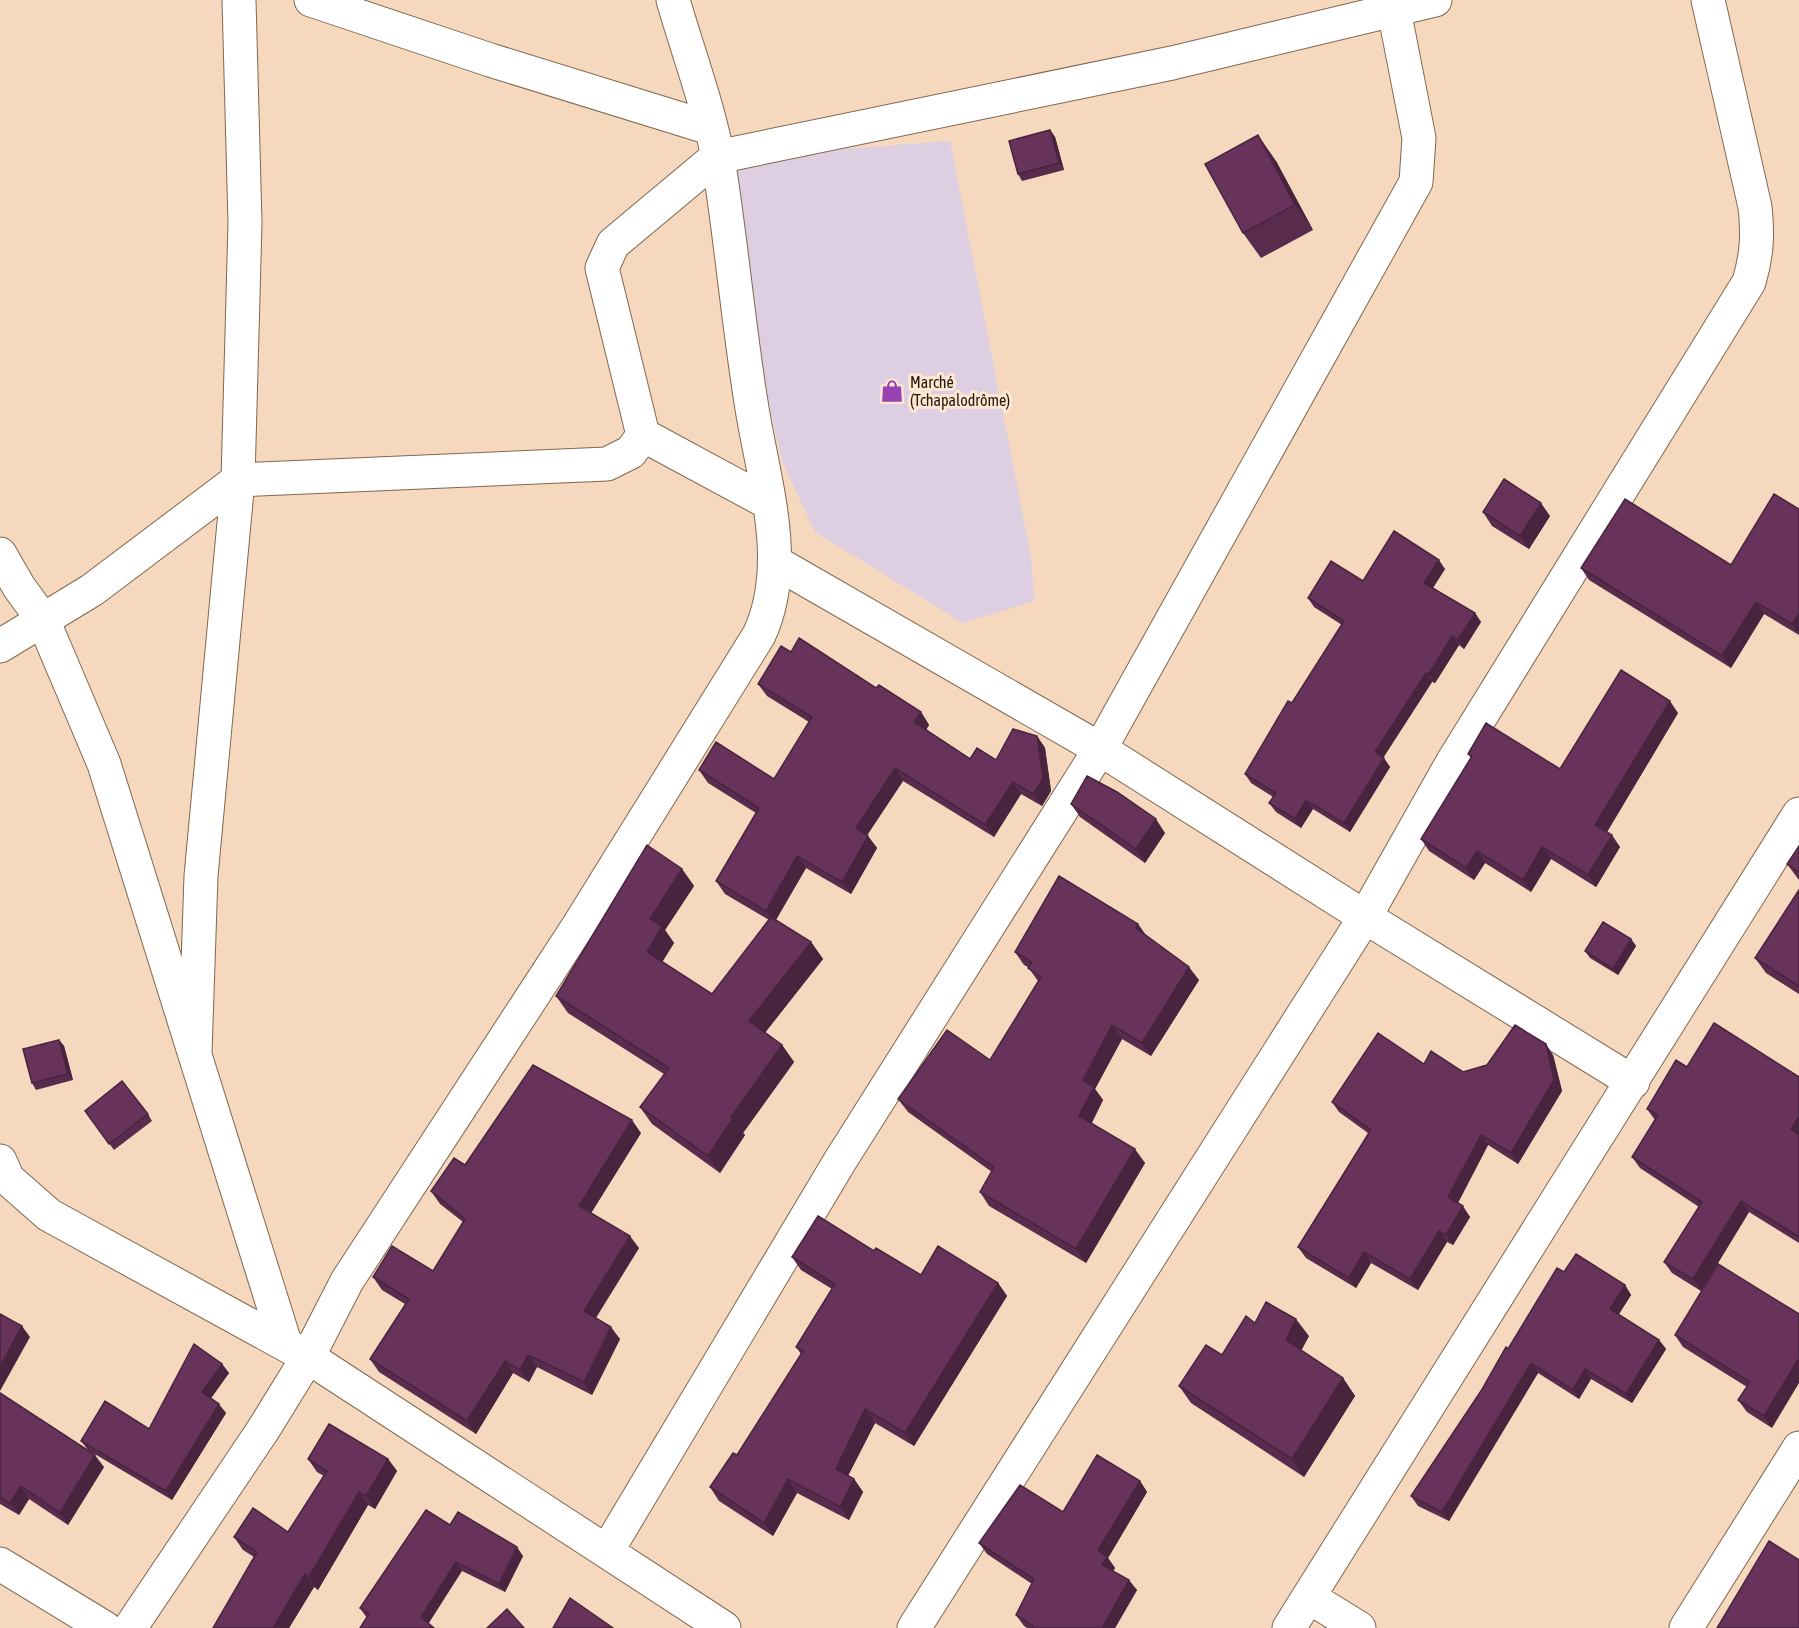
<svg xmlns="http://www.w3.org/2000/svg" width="1799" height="1628" viewBox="0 0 1799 1628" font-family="'Asap Condensed',sans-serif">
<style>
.commercial{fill:#ddcfe1}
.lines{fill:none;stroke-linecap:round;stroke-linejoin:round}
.minor-casing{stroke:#81674f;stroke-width:35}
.minor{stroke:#fff;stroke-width:33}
.wall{fill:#592c4d}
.shaded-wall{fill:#49243f}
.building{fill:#68335a;stroke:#49243f;stroke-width:1.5}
.labels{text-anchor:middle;stroke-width:6;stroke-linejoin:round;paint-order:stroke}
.poi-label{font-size:16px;fill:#22180e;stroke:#fee7d1;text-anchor:start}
</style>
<rect width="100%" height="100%" fill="#f5d8be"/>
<path class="commercial" d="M 950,141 L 1031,557 L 1034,601 L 963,623 L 815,532 L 782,461 L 728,232 L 737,171 L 829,150 Z"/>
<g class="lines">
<g class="minor-casing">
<path id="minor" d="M 311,0 L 490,60 L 710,128
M 643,435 L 769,503
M 0,554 L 19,587 L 43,620 L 104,764 L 285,1343
M 775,562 L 1100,749 L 1365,917 L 1633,1082
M 0,646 L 92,590 L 238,480 L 607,464 L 631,452 L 643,435 L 602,268 L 613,244 L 717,157 L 1172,63 L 1435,0
M 195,1053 L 201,876 L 238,480 L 245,223 L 239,0
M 0,1161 L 8,1179 L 49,1215 L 308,1357 L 724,1628
M 607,1551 L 840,1161 L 1100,749 L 1416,182 L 1419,138 L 1392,0
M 0,1564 L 105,1628
M 1309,1597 L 1359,1628
M 130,1628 L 263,1430 L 308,1357 L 347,1281 L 577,928 L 759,635 C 793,562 762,477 751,402 C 738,321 731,239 718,158 C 708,105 688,52 673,0
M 914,1628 L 1365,917 L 1452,763 L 1749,282 C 1757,255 1758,234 1755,207 L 1708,0
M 1289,1628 L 1799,814
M 1686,1628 L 1799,1448"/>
</g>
<use href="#minor" class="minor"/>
</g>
<path class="wall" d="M 1050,130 L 1055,137 L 1064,170 L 1022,181 L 1018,174 Z
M 1276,161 L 1313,230 L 1261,258 L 1243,233 Z
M 1799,509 L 1799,635 L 1764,614 L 1731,668 L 1589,580 L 1581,568 L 1731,565 Z
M 1483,512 L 1550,516 L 1529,549 L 1492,526 Z
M 1445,569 L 1433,588 L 1475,613 L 1481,622 L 1464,649 L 1459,645 L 1435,683 L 1432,682 L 1383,758 L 1390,767 L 1350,832 L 1313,809 L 1301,828 L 1276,812 L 1269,803 L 1273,797 L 1251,783 L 1245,774 L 1342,625 L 1314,607 L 1308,598 L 1363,581 Z
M 791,652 L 876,688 L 921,712 L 929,725 L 926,730 L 970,759 L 996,760 L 1037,736 L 1045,748 L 1051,791 L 1042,806 L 1021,794 L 994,837 L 903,781 L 867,835 L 877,848 L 851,894 L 806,868 L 776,920 L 811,942 L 823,959 L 765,1032 L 782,1045 L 794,1062 L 743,1133 L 745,1135 L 720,1173 L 652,1124 L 640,1107 L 664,1074 L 568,1013 L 556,996 L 682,869 L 694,886 L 665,930 L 674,943 L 662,962 L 712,994 L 769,920 L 725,894 L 716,881 L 756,813 L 708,783 L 699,770 L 774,779 L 809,722 L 767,696 L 758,684 Z
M 1678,713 L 1607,832 L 1620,847 L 1596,887 L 1551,859 L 1531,892 L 1485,863 L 1474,880 L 1429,851 L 1421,839 L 1471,758 L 1468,754 L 1560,769 Z
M 1071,804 L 1165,833 L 1145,863 L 1080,817 Z
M 1799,846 L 1799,880 L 1787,864 Z
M 1799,890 L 1799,994 L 1766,973 L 1755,958 Z
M 1138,924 L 1146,936 L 1199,980 L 1151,1056 L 1122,1039 L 1095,1089 L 1103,1100 L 1092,1123 L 1145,1163 L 1086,1263 L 989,1206 L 980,1192 L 992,1172 L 908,1112 L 898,1099 L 990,1060 L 1038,981 L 1028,967 L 1024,965 L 1015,952 Z
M 1631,939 L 1636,946 L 1618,975 L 1590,958 L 1585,951 Z
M 59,1040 L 64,1046 L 73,1080 L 36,1090 L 32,1083 Z
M 1553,1055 L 1562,1091 L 1518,1164 L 1488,1145 L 1458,1203 L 1470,1217 L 1453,1245 L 1447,1242 L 1418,1290 L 1371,1263 L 1356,1288 L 1306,1258 L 1298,1247 L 1368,1133 L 1339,1112 L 1332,1102 L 1424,1064 L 1463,1072 Z
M 1687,1067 L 1799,1077 L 1799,1243 L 1749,1212 L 1701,1291 L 1672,1273 L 1664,1262 L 1699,1207 L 1640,1168 L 1632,1157 L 1655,1120 L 1647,1109 Z
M 85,1111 L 148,1114 L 152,1121 L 114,1150 Z
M 641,1133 L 591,1213 L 639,1248 L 596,1318 L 620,1339 L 592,1395 L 537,1367 L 529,1382 L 513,1373 L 476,1434 L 379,1372 L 370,1359 L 405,1304 L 382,1290 L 373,1277 L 433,1271 L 463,1222 L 440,1204 L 431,1191 L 465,1165 Z
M 874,1251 L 921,1275 L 998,1283 L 1007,1296 L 914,1446 L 875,1423 L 848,1475 L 854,1479 L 863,1492 L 849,1520 L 797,1493 L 773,1536 L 719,1501 L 710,1487 L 737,1455 L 801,1354 L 796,1347 L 832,1289 L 801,1270 L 792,1257 Z
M 1718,1264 L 1772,1428 L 1747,1412 L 1738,1400 L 1747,1387 L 1683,1347 L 1675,1335 Z
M 1564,1272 L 1625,1285 L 1631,1295 L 1618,1315 L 1659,1340 L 1666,1349 L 1632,1403 L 1591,1379 L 1579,1399 L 1538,1373 L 1449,1521 L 1418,1506 L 1411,1496 Z
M 1255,1323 L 1309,1336 L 1301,1350 L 1343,1378 L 1355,1396 L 1304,1477 L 1191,1403 L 1179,1386 L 1222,1355 Z
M 222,1364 L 229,1373 L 211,1398 L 226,1413 L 172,1500 L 88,1450 L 81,1441 L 149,1429 Z
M 0,1401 L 104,1467 L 68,1525 L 29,1499 L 19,1515 L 0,1504 Z
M 308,1459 L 388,1459 L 397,1471 L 375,1509 L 368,1505 L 318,1590 L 314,1587 L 289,1628 L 213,1628 L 254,1557 L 243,1550 L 234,1537 L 288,1532 L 324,1476 L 317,1472 Z
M 1140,1481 L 1147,1492 L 1108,1558 L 1115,1568 L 1113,1571 L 1137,1590 L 1115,1628 L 1027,1628 L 1024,1626 L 1016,1615 L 1032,1584 L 987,1554 L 979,1543 L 1063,1512 Z
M 450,1525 L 523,1556 L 505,1592 L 462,1571 L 367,1618 L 360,1608 Z"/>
<path class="shaded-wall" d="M 1050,130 L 1055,137 L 1064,170 L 1059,163 Z
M 1258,135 L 1276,161 L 1313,230 L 1295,205 Z
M 1541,503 L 1550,516 L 1529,549 L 1520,536 Z
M 1439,560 L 1445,569 L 1430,592 L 1424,583 Z
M 1756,602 L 1764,614 L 1731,668 L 1722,656 Z
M 1475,613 L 1481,622 L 1464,649 L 1458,640 Z
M 1799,613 L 1799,634 L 1792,624 Z
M 1452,636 L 1459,645 L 1435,683 L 1429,674 Z
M 1426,673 L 1432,682 L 1381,761 L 1375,752 Z
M 1670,701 L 1678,713 L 1604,837 L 1595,825 Z
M 921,712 L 929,725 L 923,735 L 914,722 Z
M 1037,736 L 1045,748 L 1051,791 L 1042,806 L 1033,794 Z
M 1384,758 L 1390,767 L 1350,832 L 1344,823 Z
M 895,768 L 903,781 L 864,840 L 856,828 Z
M 1013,782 L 1021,794 L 994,837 L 985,825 Z
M 1306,800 L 1313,809 L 1301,828 L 1295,819 Z
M 1156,819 L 1165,833 L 1145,863 L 1136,849 Z
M 1612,835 L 1620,847 L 1596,887 L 1588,875 Z
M 868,836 L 877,848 L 851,894 L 842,882 Z
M 1542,847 L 1551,859 L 1531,892 L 1523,880 Z
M 1477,851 L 1485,863 L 1474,880 L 1466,868 Z
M 797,856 L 806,868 L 774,923 L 766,911 Z
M 682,869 L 694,886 L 665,930 L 674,943 L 658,969 L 647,952 L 650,919 Z
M 1138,924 L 1148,938 L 1136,928 Z
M 1631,939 L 1636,946 L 1618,975 L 1613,969 Z
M 811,942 L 823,959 L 761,1038 L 749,1021 Z
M 1189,967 L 1199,980 L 1151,1056 L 1142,1043 Z
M 1112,1025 L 1122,1039 L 1095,1089 L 1103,1100 L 1088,1129 L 1079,1116 L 1083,1080 Z
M 59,1040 L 64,1046 L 73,1080 L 68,1074 Z
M 1546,1044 L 1553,1055 L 1562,1091 L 1518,1164 L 1511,1153 Z
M 782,1045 L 794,1062 L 743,1133 L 745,1135 L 720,1173 L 708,1156 L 731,1117 Z
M 1799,1116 L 1799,1141 L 1791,1129 Z
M 632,1120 L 641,1133 L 588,1218 L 579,1206 Z
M 1481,1135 L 1488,1145 L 1455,1208 L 1448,1197 Z
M 1135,1149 L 1145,1163 L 1086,1263 L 1076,1249 Z
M 1741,1201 L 1749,1212 L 1701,1291 L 1693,1279 Z
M 1463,1206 L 1470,1217 L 1453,1245 L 1446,1235 Z
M 1439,1231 L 1447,1242 L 1418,1290 L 1410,1279 Z
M 630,1236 L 639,1248 L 592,1323 L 584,1311 Z
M 1364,1252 L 1371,1263 L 1356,1288 L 1349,1278 Z
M 998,1283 L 1007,1296 L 914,1446 L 905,1433 Z
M 1625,1285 L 1631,1295 L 1616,1319 L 1610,1309 Z
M 1296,1319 L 1309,1336 L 1298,1357 L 1286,1340 Z
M 22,1326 L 30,1337 L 0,1391 L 0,1366 Z
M 611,1327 L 620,1339 L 592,1395 L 584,1382 Z
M 1659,1340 L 1666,1349 L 1632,1403 L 1626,1394 Z
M 528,1355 L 537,1367 L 529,1382 L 520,1370 Z
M 1799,1358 L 1799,1383 L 1772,1428 L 1764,1416 Z
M 505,1361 L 513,1373 L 476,1434 L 467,1421 Z
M 1531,1363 L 1538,1373 L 1449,1521 L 1442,1512 Z
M 222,1364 L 229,1373 L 209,1401 L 202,1392 Z
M 1585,1369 L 1591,1379 L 1579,1399 L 1573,1390 Z
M 1343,1378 L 1355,1396 L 1304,1477 L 1292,1459 Z
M 219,1404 L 226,1413 L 172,1500 L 166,1491 Z
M 865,1409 L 875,1423 L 845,1482 L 836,1469 Z
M 95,1455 L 104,1467 L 68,1525 L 60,1513 Z
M 388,1459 L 397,1471 L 375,1509 L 366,1496 Z
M 788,1479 L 797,1493 L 773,1536 L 764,1523 Z
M 854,1479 L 863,1492 L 849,1520 L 840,1507 Z
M 1140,1481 L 1147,1492 L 1108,1558 L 1115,1568 L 1110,1576 L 1102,1565 L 1098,1550 Z
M 21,1486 L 29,1499 L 19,1515 L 10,1503 Z
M 359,1492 L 368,1505 L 318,1590 L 309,1577 Z
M 517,1547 L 523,1556 L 505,1592 L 499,1584 Z
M 456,1562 L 462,1571 L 427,1626 L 421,1617 Z
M 305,1574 L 314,1587 L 289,1628 L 273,1628 Z
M 1129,1580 L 1137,1590 L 1115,1628 L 1102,1628 Z"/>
<path class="building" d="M 1050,130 L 1059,163 L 1018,174 L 1009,141 Z
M 1258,135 L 1295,205 L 1243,233 L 1205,164 Z
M 1504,479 L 1541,503 L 1520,536 L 1483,512 Z
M 1774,494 L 1799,509 L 1799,613 L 1792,624 L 1756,602 L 1722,656 L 1581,568 L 1625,499 L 1731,565 Z
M 1394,531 L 1439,560 L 1424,583 L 1475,613 L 1458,640 L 1452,636 L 1429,674 L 1426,673 L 1375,752 L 1384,758 L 1344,823 L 1306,800 L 1295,819 L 1269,803 L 1276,793 L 1245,774 L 1288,701 L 1292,703 L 1344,621 L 1308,598 L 1331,561 L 1363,581 Z
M 799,638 L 876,688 L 879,685 L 921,712 L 914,722 L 970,759 L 977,748 L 996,760 L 1013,729 L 1037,736 L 1043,779 L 1033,794 L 1013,782 L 985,825 L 895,768 L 856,828 L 868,836 L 842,882 L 797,856 L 766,911 L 716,881 L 759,808 L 699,770 L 716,742 L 774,779 L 812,717 L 758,684 L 781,646 L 791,652 Z
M 1621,670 L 1670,701 L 1595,825 L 1612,835 L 1588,875 L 1542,847 L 1523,880 L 1477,851 L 1466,868 L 1421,839 L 1472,756 L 1468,754 L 1486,723 L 1560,769 Z
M 1087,776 L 1117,792 L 1156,819 L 1136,849 L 1071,804 Z
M 647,845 L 682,869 L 650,919 L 662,926 L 647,952 L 712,994 L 771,917 L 811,942 L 749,1021 L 782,1045 L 731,1117 L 733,1118 L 708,1156 L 640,1107 L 669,1068 L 556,996 Z
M 1799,846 L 1799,872 L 1787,864 Z
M 1059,876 L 1138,924 L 1136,928 L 1189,967 L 1142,1043 L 1112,1025 L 1083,1080 L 1094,1087 L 1079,1116 L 1135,1149 L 1076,1249 L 980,1192 L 994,1167 L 898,1099 L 947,1030 L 990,1060 L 1041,977 L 1028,968 L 1032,962 L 1015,952 Z
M 1799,890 L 1799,986 L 1755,958 Z
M 1603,922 L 1631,939 L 1613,969 L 1585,951 Z
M 1714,1023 L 1799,1077 L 1799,1116 L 1791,1129 L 1799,1135 L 1799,1237 L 1741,1201 L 1693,1279 L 1664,1262 L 1702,1202 L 1632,1157 L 1658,1115 L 1647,1109 L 1676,1060 L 1687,1067 Z
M 1515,1025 L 1546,1044 L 1554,1080 L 1511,1153 L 1481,1135 L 1448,1197 L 1463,1206 L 1446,1235 L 1439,1231 L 1410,1279 L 1364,1252 L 1349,1278 L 1298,1247 L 1371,1130 L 1332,1102 L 1378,1033 L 1424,1064 L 1431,1051 L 1463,1072 L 1487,1065 Z
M 59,1040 L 68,1074 L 32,1083 L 23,1049 Z
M 533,1065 L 632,1120 L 579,1206 L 630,1236 L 584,1311 L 611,1327 L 584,1382 L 528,1355 L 520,1370 L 505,1361 L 467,1421 L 370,1359 L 409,1299 L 373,1277 L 392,1246 L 433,1271 L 465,1219 L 431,1191 L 454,1158 L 465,1165 Z
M 122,1081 L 148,1114 L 109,1144 L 85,1111 Z
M 818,1216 L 874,1251 L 876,1248 L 921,1275 L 938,1246 L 998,1283 L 905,1433 L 865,1409 L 836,1469 L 854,1479 L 840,1507 L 788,1479 L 764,1523 L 710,1487 L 733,1453 L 737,1455 L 803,1351 L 796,1347 L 835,1284 L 792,1257 Z
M 1576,1254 L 1625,1285 L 1610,1309 L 1659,1340 L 1626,1394 L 1585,1369 L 1573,1390 L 1531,1363 L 1442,1512 L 1411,1496 L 1481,1391 L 1506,1347 L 1508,1349 L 1557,1268 L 1564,1272 Z
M 1718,1264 L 1799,1314 L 1799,1358 L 1764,1416 L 1738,1400 L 1750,1382 L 1675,1335 Z
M 1266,1302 L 1296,1319 L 1286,1340 L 1343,1378 L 1292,1459 L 1179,1386 L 1206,1345 L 1222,1355 L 1246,1316 L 1255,1323 Z
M 0,1314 L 22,1326 L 0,1366 Z
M 194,1344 L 222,1364 L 202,1392 L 219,1404 L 166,1491 L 81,1441 L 105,1401 L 149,1429 Z
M 0,1393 L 95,1455 L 60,1513 L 21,1486 L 10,1503 L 0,1497 L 0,1401 L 1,1401 L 0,1400 Z
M 329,1424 L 388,1459 L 366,1496 L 359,1492 L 309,1577 L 305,1574 L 273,1628 L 213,1628 L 257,1552 L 234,1537 L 253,1508 L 288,1532 L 327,1471 L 308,1459 Z
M 1097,1455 L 1140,1481 L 1098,1550 L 1107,1557 L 1102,1565 L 1129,1580 L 1102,1628 L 1036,1628 L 1016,1615 L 1034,1579 L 979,1543 L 1020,1485 L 1063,1512 Z
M 426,1510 L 450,1525 L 458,1512 L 517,1547 L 499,1584 L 456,1562 L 421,1617 L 434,1628 L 360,1628 L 369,1614 L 360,1608 Z
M 1769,1541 L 1799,1560 L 1799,1628 L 1717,1628 Z
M 570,1598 L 613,1628 L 553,1628 Z
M 507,1609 L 524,1628 L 487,1628 Z"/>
<defs>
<g id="shop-bare" transform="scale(1.8)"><path d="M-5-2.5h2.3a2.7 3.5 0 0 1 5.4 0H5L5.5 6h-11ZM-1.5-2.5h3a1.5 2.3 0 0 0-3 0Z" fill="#9642b0" stroke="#fee7d1" stroke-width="2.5" paint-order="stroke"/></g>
</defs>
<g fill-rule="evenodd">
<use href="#shop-bare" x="892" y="391"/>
</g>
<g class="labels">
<g class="poi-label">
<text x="910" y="388">Marché<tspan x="910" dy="18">(Tchapalodrôme)</tspan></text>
</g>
</g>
</svg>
